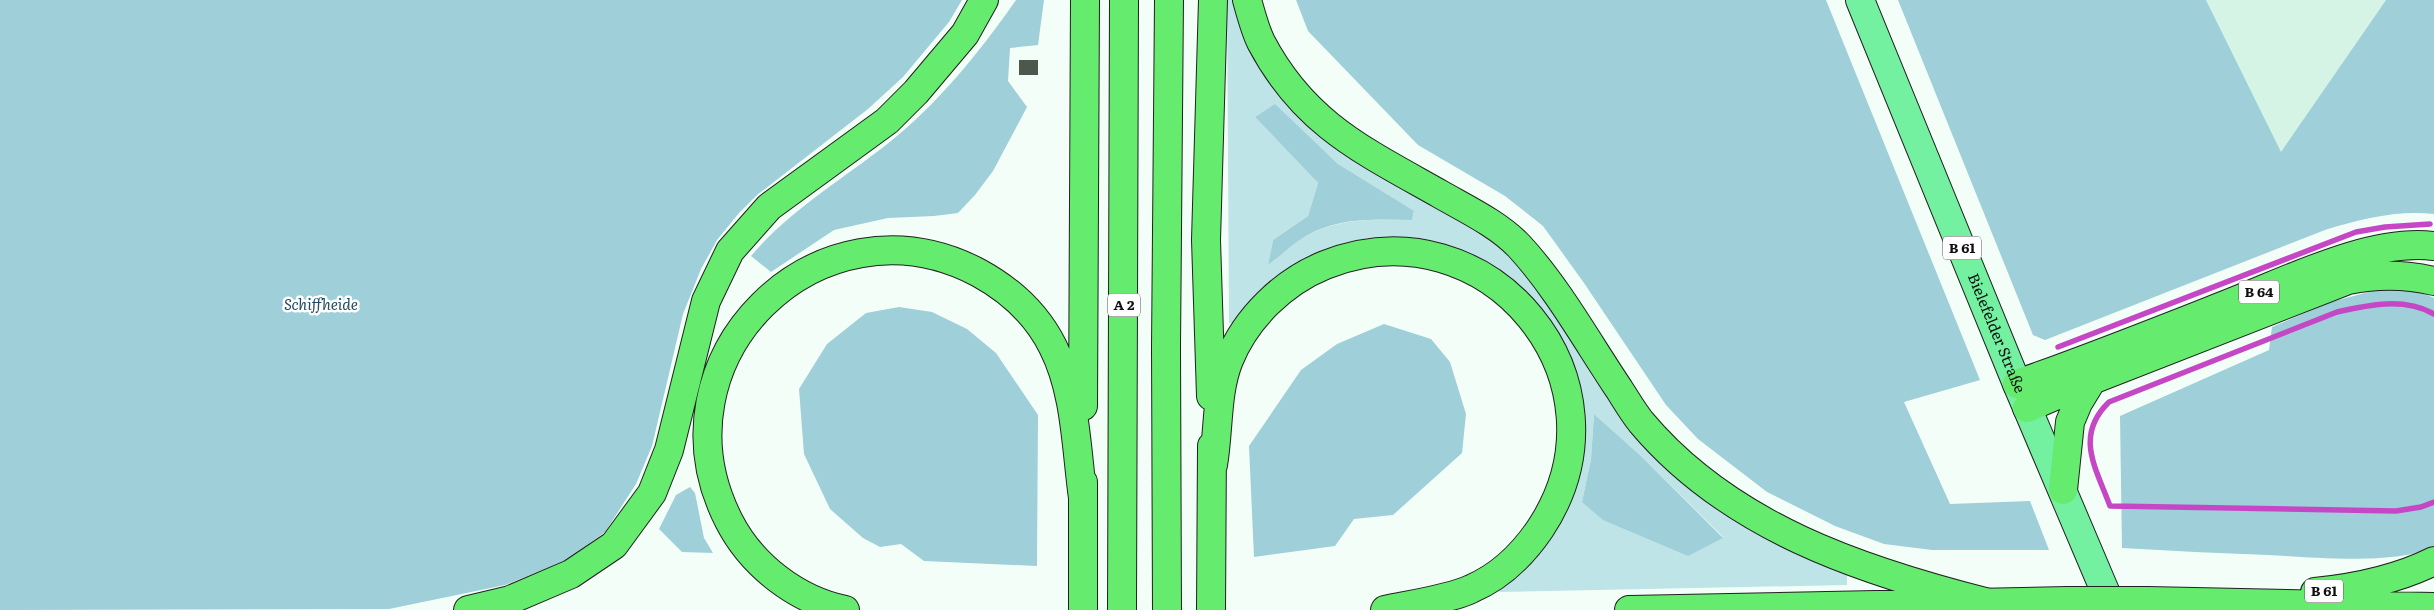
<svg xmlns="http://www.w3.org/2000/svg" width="2434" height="610" viewBox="0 0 2434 610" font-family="Literata,serif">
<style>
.farmland{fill:#d5f4e5}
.green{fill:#bfe4e8;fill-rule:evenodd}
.forest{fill:#9fcfd8}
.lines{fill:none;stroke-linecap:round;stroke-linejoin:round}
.stream{stroke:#c647c6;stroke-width:5.5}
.building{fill:#4d584d}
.major-casing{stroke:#212121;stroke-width:30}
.highway-casing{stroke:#212121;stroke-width:30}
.major{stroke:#73f0a0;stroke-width:28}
.highway{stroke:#65eb6d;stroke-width:28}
.highway-bridge-casing{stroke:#212121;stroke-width:30;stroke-linecap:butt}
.highway-bridge{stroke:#65eb6d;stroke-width:28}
.labels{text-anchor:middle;stroke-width:5;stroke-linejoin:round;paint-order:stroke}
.shield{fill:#fff;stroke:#585858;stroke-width:1}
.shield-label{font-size:14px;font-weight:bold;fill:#101010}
.park-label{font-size:15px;font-style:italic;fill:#234b65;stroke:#fff}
.street-label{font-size:15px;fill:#101010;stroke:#fff}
</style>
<rect width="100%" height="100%" fill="#f4fef8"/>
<path class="farmland" d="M 2206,0 L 2386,0 L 2281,153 Z"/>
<path class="green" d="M 1227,0 L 1235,0 L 1252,43 L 1448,207 L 1510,254 L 1551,307 L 1594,379 L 1631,429 L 1746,526 L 1814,561 L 1847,574 L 1847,585 L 1500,592 L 1498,590 C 1548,554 1580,504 1583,442 C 1584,425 1585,409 1581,393 C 1569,329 1524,282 1467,255 C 1459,251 1449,245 1440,243 C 1433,241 1425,241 1417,240 C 1407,239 1397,237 1387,237 C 1346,237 1300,257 1269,282 C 1255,293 1244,309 1234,323 L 1229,323 ZM 1275,105 L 1338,164 L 1414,212 L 1412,220 C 1373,219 1337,218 1302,238 C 1290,245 1279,256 1268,265 L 1273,240 L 1308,216 L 1318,183 L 1255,117 ZM 1594,414 L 1640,455 L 1723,537 L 1582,502 L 1591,459 Z"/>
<path class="forest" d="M 0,0 L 962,0 L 949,22 L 903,77 L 868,109 L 757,195 L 739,213 L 717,240 L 701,269 L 683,314 L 652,446 L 636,484 L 605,532 L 565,561 L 505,585 L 389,609 L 0,610 Z
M 1016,0 L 1044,0 L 1038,45 L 1010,48 L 1008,81 L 1027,107 L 993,171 L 975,195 L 958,213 L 934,216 L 888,218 L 834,230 L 771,272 L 751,256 C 789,211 840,181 886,145 C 938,104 979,53 1016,0 Z
M 1296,0 L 1826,0 L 1980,380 L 1904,402 L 1950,504 L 2030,501 L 2049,550 L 1932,550 L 1884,544 L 1835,526 L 1767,492 L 1698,439 L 1666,405 L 1584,283 L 1543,226 L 1505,196 L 1418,145 L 1308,31 Z
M 1898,0 L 2206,0 L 2281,152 L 2386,0 L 2434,0 L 2434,214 C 2397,210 2361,219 2325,230 L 2045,340 L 2033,335 Z
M 1275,104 L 1338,164 L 1414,211 L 1412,220 C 1373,219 1335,217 1301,239 C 1289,247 1279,257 1268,265 L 1273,240 L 1308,216 L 1318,183 L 1255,117 Z
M 2376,290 C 2396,290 2415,289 2434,298 L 2434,546 C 2399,566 2309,557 2268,555 C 2219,553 2171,551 2122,548 L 2120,416 L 2269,350 L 2272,327 L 2331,302 Z
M 899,307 L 932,312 L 967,329 L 996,353 L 1038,415 L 1037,566 L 924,561 L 901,544 L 880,547 L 863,538 L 830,509 L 804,454 L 799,389 L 827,344 L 866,313 Z
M 1384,324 L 1431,339 L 1450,362 L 1466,414 L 1462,453 L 1393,515 L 1354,519 L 1335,546 L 1254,557 L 1249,446 L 1301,370 L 1337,344 Z
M 1594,414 L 1640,455 L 1723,538 L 1688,556 L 1603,520 L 1582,502 L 1591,459 Z
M 690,487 L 695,493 L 704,538 L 713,553 L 682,552 L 659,529 L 676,495 Z"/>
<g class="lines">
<path class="stream" d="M 2434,314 C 2404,297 2368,305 2337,312 L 2109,402 C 2074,436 2096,468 2110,506 L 2396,511 L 2421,507 L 2434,502
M 2058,347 L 2356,232 L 2385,227 L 2430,224"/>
</g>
<path class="building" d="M 1019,60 L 1038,60 L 1038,75 L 1019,75 Z"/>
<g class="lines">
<g class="major-casing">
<g id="major">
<path id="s1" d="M 1860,0 L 2017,384 L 2113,610"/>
</g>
</g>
<g class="highway-casing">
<path id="highway" d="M 1247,0 C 1251,14 1255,30 1261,42 C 1304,124 1364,151 1440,194 C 1466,209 1498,224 1519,246 C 1557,287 1588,343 1619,389 C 1626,400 1633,412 1641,422 C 1729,527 1862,571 1989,603
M 2017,384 C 2089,359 2159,331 2230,303 C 2289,280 2371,238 2434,246
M 1211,396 L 1206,240 L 1213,0
M 1083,406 L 1085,0
M 2027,408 L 2092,380 L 2348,280 C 2378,274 2404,274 2434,281
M 1213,465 C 1219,430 1216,392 1229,360 C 1246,318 1283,282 1325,265 C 1488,200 1638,382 1540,529 C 1523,554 1499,577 1471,589 C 1450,599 1408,605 1385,610
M 1083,482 L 1083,610
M 2063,490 L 2070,422 L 2078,403 L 2092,380
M 2315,592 C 2355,588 2398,579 2434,561
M 2148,601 L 2434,607
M 468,610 L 510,600 L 571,574 L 614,545 L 652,493 L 669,450 L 706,301 L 730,251 L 769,207 L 887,121 L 916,92 L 965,34 L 984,0
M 845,610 C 797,600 752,566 729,521 C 646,359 819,188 979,273 C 1010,290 1037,315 1053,347 C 1076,392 1076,448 1083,498
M 1122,610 L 1124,0
M 1167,610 L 1166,347 L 1169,0
M 1211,610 L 1212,446
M 1629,610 L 2067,601"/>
</g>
<use href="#major" class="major"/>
<use href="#highway" class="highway"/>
<g class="highway-bridge-casing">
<path id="highway-bridge" d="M 2067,601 L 2148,601"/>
</g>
<use href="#highway-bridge" class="highway-bridge"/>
</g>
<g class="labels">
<g class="shield">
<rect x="1943" y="236.5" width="38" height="23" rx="4"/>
<rect x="2239" y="280.5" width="40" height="23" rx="4"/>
<rect x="1108" y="293.5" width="32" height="23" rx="4"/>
<rect x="2305" y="579.5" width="38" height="23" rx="4"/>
</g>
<g class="shield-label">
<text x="1962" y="253">B 61</text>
<text x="2259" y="297">B 64</text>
<text x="1124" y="310">A 2</text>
<text x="2324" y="596">B 61</text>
</g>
<g class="park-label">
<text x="321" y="310">Schiffheide</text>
</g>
<g class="street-label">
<text dy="5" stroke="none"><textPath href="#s1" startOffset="360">Bielefelder Straße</textPath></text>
</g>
</g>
</svg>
